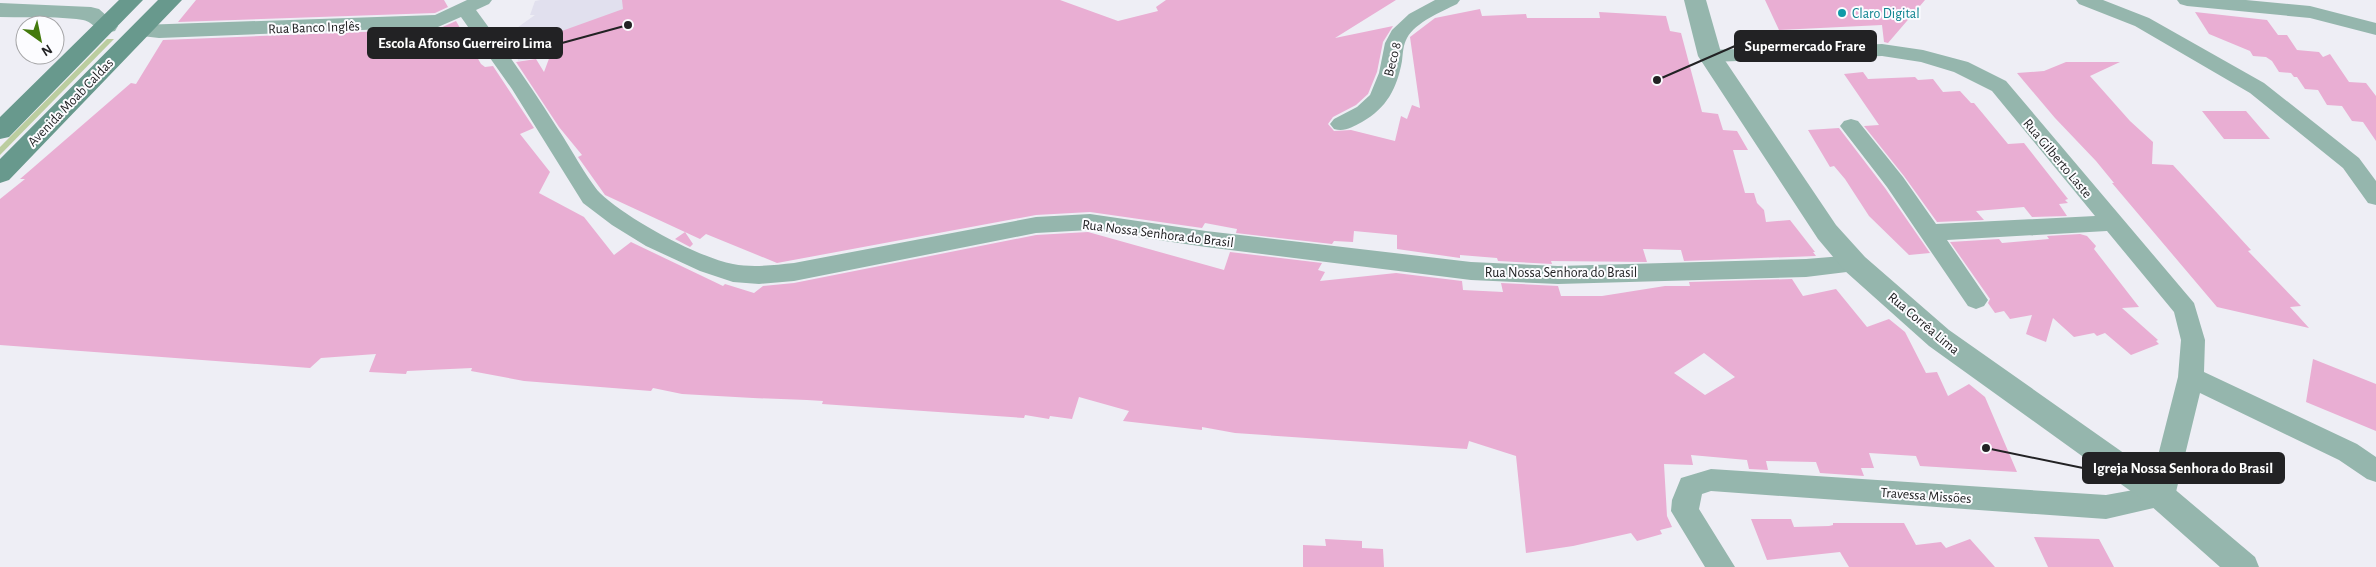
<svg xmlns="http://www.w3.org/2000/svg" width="2376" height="567" viewBox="0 0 2376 567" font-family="'Alegreya Sans',sans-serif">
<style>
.built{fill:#e1e0ee}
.green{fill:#bbcd9f}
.building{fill:#e9aed3;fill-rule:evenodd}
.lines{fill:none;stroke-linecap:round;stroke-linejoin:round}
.minor{fill:#95b6ad;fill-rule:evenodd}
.tertiary{fill:#95b6ad;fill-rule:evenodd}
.secondary{fill:#68998d;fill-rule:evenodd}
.culture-dot{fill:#0f9aa8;stroke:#fcfcff;stroke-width:2}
.labels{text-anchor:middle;stroke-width:4;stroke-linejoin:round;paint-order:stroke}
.culture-label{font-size:14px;fill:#0d838f;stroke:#fcfcff;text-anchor:start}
.street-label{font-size:14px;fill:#222224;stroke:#fcfcff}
.leader{fill:none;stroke:#222224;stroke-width:2}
.callout-dot{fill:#222224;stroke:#fcfcff;stroke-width:2}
.callout{fill:#222224;stroke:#222224;stroke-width:2}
.callout-label{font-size:15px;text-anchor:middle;font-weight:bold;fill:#fff}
</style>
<rect width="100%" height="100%" fill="#eeeef5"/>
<path class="built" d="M 540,0 L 757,0 L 696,36 L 518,61 L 514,30 L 535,15 L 530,15 L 535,1 Z"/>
<path class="green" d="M 107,39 L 114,39 L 0,155 L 0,147 Z"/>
<path class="building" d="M 196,0 L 444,0 L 448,7 L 435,13 L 178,22 Z
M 622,0 L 1060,0 L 1118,21 L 1158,11 L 1156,7 L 1166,0 L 1396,0 L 1335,38 L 1393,26 L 1383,42 L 1377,72 L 1368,94 L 1356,105 L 1333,117 L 1328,124 L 1334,131 L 1351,130 L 1395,141 L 1401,116 L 1407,119 L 1412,105 L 1420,108 L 1410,37 L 1435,18 L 1480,9 L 1482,16 L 1526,14 L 1527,18 L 1600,18 L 1599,12 L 1666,16 L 1670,31 L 1681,33 L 1702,112 L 1718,114 L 1723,130 L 1737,131 L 1748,150 L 1733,150 L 1745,193 L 1754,193 L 1757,203 L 1764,210 L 1766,222 L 1790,220 L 1815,252 L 1813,252 L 1816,256 L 1684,261 L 1681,250 L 1643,249 L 1647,262 L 1551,261 L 1552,264 L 1498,261 L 1497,258 L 1460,255 L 1460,258 L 1397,249 L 1397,235 L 1354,231 L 1353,242 L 1334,241 L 1332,244 L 1236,233 L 1237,229 L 1205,223 L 1202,228 L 1090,212 L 1036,215 L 777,263 L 706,234 L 700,239 L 605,195 L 578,157 L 582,155 L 559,127 L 516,62 L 536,59 L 544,72 L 559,32 L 623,9 Z
M 1765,0 L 1925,0 L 1888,43 L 1884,42 L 1882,25 L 1779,30 Z
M 2195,12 L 2267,20 L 2278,35 L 2287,35 L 2297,50 L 2319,52 L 2323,57 L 2330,54 L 2349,82 L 2366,83 L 2376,96 L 2376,141 L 2363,122 L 2352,121 L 2342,106 L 2327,105 L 2318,90 L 2305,89 L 2297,77 L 2294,77 L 2291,73 L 2279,72 L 2272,61 L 2266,57 L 2253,56 L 2250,51 L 2209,34 Z
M 456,21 L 481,64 L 485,67 L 493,66 L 534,128 L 520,134 L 550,172 L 539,193 L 584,217 L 614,255 L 631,242 L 723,286 L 725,284 L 754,293 L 763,286 L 794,283 L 1036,235 L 1088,232 L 1224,270 L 1230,252 L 1322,263 L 1318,270 L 1325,272 L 1320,281 L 1396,273 L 1462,281 L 1463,290 L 1503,292 L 1501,283 L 1558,286 L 1561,296 L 1602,296 L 1665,286 L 1690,286 L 1689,282 L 1792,279 L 1803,296 L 1836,289 L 1867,327 L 1889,319 L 1905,332 L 1926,373 L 1937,372 L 1948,396 L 1969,384 L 1985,397 L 2017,472 L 1920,466 L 1916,456 L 1869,453 L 1874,468 L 1861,468 L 1864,476 L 1820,473 L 1816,462 L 1766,461 L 1768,470 L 1749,469 L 1747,460 L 1691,455 L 1693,465 L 1664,464 L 1667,516 L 1672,527 L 1660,530 L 1662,534 L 1637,541 L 1631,533 L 1573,546 L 1526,553 L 1516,456 L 1469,441 L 1467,449 L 1235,433 L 1202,427 L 1202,430 L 1123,421 L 1129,411 L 1079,397 L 1072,419 L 1050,416 L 1049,419 L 1025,415 L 1024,418 L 822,404 L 823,401 L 807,400 L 753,398 L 682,394 L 653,388 L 651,391 L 524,381 L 471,371 L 472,368 L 407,371 L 406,374 L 369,372 L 376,354 L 321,358 L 310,368 L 0,345 L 0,199 L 25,179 L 20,179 L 131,83 L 136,84 L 163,40 L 438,29 ZM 1704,353 L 1735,377 L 1705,395 L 1674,373 Z
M 2066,62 L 2120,62 L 2090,76 L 2130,121 L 2153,142 L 2152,164 L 2173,165 L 2251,250 L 2248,251 L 2301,306 L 2290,307 L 2309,328 L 2217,307 L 2112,183 L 2114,183 L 2096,161 L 2055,118 L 2017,73 L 2044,71 Z
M 1863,72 L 1868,79 L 1915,77 L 1918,80 L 1933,79 L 1943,92 L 1960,91 L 1971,103 L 1974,103 L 2008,144 L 2024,143 L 2068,199 L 2065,200 L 2068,203 L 2059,204 L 2067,216 L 2032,217 L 2024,207 L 1976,211 L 1984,220 L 1937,222 L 1904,176 L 1864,126 L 1879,125 L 1844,74 Z
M 2202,111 L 2246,111 L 2270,139 L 2224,139 Z
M 1839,128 L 1885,188 L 1930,253 L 1909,255 L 1869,216 L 1845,179 L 1834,166 L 1830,167 L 1808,130 Z
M 685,232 L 693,244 L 690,247 L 675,239 Z
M 2080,234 L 2087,236 L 2096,246 L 2094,249 L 2139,307 L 2122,308 L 2158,340 L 2156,341 L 2159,344 L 2131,355 L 2105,333 L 2097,336 L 2094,333 L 2074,337 L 2053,318 L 2046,342 L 2026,334 L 2032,315 L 2010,319 L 2004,311 L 1995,313 L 1988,303 L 1990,299 L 1950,242 L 1999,239 L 2002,243 L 2049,239 L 2047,236 Z
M 2313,359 L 2376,384 L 2376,431 L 2306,402 Z
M 1751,519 L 1791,519 L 1794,527 L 1829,526 L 1833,525 L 1833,523 L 1904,523 L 1916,545 L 1941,542 L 1946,548 L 1970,539 L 1995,567 L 1849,567 L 1840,552 L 1767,560 Z
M 2034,537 L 2099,539 L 2114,567 L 2048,567 Z
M 1325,539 L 1362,541 L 1362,548 L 1383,549 L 1384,567 L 1303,567 L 1303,545 L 1326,546 Z"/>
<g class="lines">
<path class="minor" d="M 467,0 L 492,0 L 489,4 L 476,10 C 504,48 531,86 556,126 C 568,143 587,179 600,193 C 627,219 697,257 733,264 C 753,268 774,265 794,263 L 1036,217 L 1090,214 L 1206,231 L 1471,262 L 1558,266 L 1806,259 L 1855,255 L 1863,258 L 1867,264 L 1863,270 L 1806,277 L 1558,284 L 1471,280 L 1206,247 L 1090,230 L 1036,233 L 794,281 L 759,284 L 733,282 L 700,271 L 646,246 L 612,225 L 583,203 L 512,89 L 461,17 L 438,27 L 159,38 L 133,35 L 130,31 L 133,27 L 140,25 L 435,15 Z
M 1435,0 L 1460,0 L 1457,4 C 1441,12 1416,22 1407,38 C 1403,45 1403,53 1402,61 C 1397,88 1387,108 1362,122 C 1352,127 1345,132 1334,129 L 1330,124 L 1334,119 L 1357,107 L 1370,95 L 1379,73 L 1385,43 L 1392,30 L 1409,14 Z
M 2076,0 L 2103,0 L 2149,18 L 2264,83 L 2359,158 L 2376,181 L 2376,205 L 2368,203 L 2343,168 L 2250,93 L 2135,26 L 2079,4 Z
M 2177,0 L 2246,0 L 2310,6 L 2376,23 L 2376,35 L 2310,18 L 2187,6 L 2180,4 Z
M 1882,44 L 1923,50 L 1968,62 L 2006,81 L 2194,303 L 2205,340 L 2204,372 L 2357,444 L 2376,457 L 2376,482 L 2367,479 L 2339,460 L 2200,393 L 2175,496 L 2171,504 L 2106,519 L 1711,491 L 1702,494 L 1699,509 L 1735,567 L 1705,567 L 1671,511 L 1672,500 L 1681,478 L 1711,469 L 2106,495 L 2150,487 L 2178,377 L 2181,340 L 2174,312 L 2107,231 L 1947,240 L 1988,300 L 1984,306 L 1976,309 L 1968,306 L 1887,187 L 1840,126 L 1844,121 L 1851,119 L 1858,121 L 1903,177 L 1936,224 L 2095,216 L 1992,91 L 1954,72 L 1921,62 L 1882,56 L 1710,62 L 1703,60 L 1700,56 L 1703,52 L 1710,50 Z"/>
<path class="tertiary" d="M 1684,0 L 1706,0 L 1722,56 L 1836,225 L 1865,257 L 1949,330 L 2172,487 L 2255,557 L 2259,567 L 2220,567 L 2150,505 L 1929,346 L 1845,271 L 1818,239 L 1698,56 Z
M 0,3 L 91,7 L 99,9 L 118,26 L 115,31 C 96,36 97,23 83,20 C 57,16 27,18 0,17 Z"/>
<path class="secondary" d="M 119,0 L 143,0 L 9,137 L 0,139 L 0,117 Z
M 158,0 L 182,0 L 9,180 L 0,183 L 0,159 Z"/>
</g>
<circle class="culture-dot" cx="1842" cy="13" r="5"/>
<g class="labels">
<g class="culture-label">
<text x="1852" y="18">Claro Digital</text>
</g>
<g class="street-label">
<text transform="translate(314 27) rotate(-2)" y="5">Rua Banco Inglês</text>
<text transform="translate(1392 59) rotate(-76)" y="5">Beco 8</text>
<text transform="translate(70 102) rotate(-46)" y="5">Avenida Moab Caldas</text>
<text transform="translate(2058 158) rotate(50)" y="5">Rua Gilberto Laste</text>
<text transform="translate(1158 233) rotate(7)" y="5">Rua Nossa Senhora do Brasil</text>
<text x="1561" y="277">Rua Nossa Senhora do Brasil</text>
<text transform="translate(1924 323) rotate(40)" y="5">Rua Corrêa Lima</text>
<text transform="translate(1926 495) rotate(4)" y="5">Travessa Missões</text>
</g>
</g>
<path class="leader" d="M628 25L562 43M1657 80L1735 46M1986 448L2083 468"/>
<g class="callout-dot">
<circle cx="628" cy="25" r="5"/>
<circle cx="1657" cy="80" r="5"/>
<circle cx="1986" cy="448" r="5"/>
</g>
<g class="callout">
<rect x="368" y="28" width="194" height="30" rx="5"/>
<rect x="1735" y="31" width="141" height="30" rx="5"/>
<rect x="2083" y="453" width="201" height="30" rx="5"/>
</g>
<g class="callout-label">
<text x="465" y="48">Escola Afonso Guerreiro Lima</text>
<text x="1805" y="51">Supermercado Frare</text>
<text x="2183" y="473">Igreja Nossa Senhora do Brasil</text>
</g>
<g transform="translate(40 40) rotate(147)"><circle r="24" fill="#fcfcff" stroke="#a5a5a7"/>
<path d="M0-4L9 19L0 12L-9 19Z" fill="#437a0d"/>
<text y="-8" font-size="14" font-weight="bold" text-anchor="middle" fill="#222224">N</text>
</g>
</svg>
